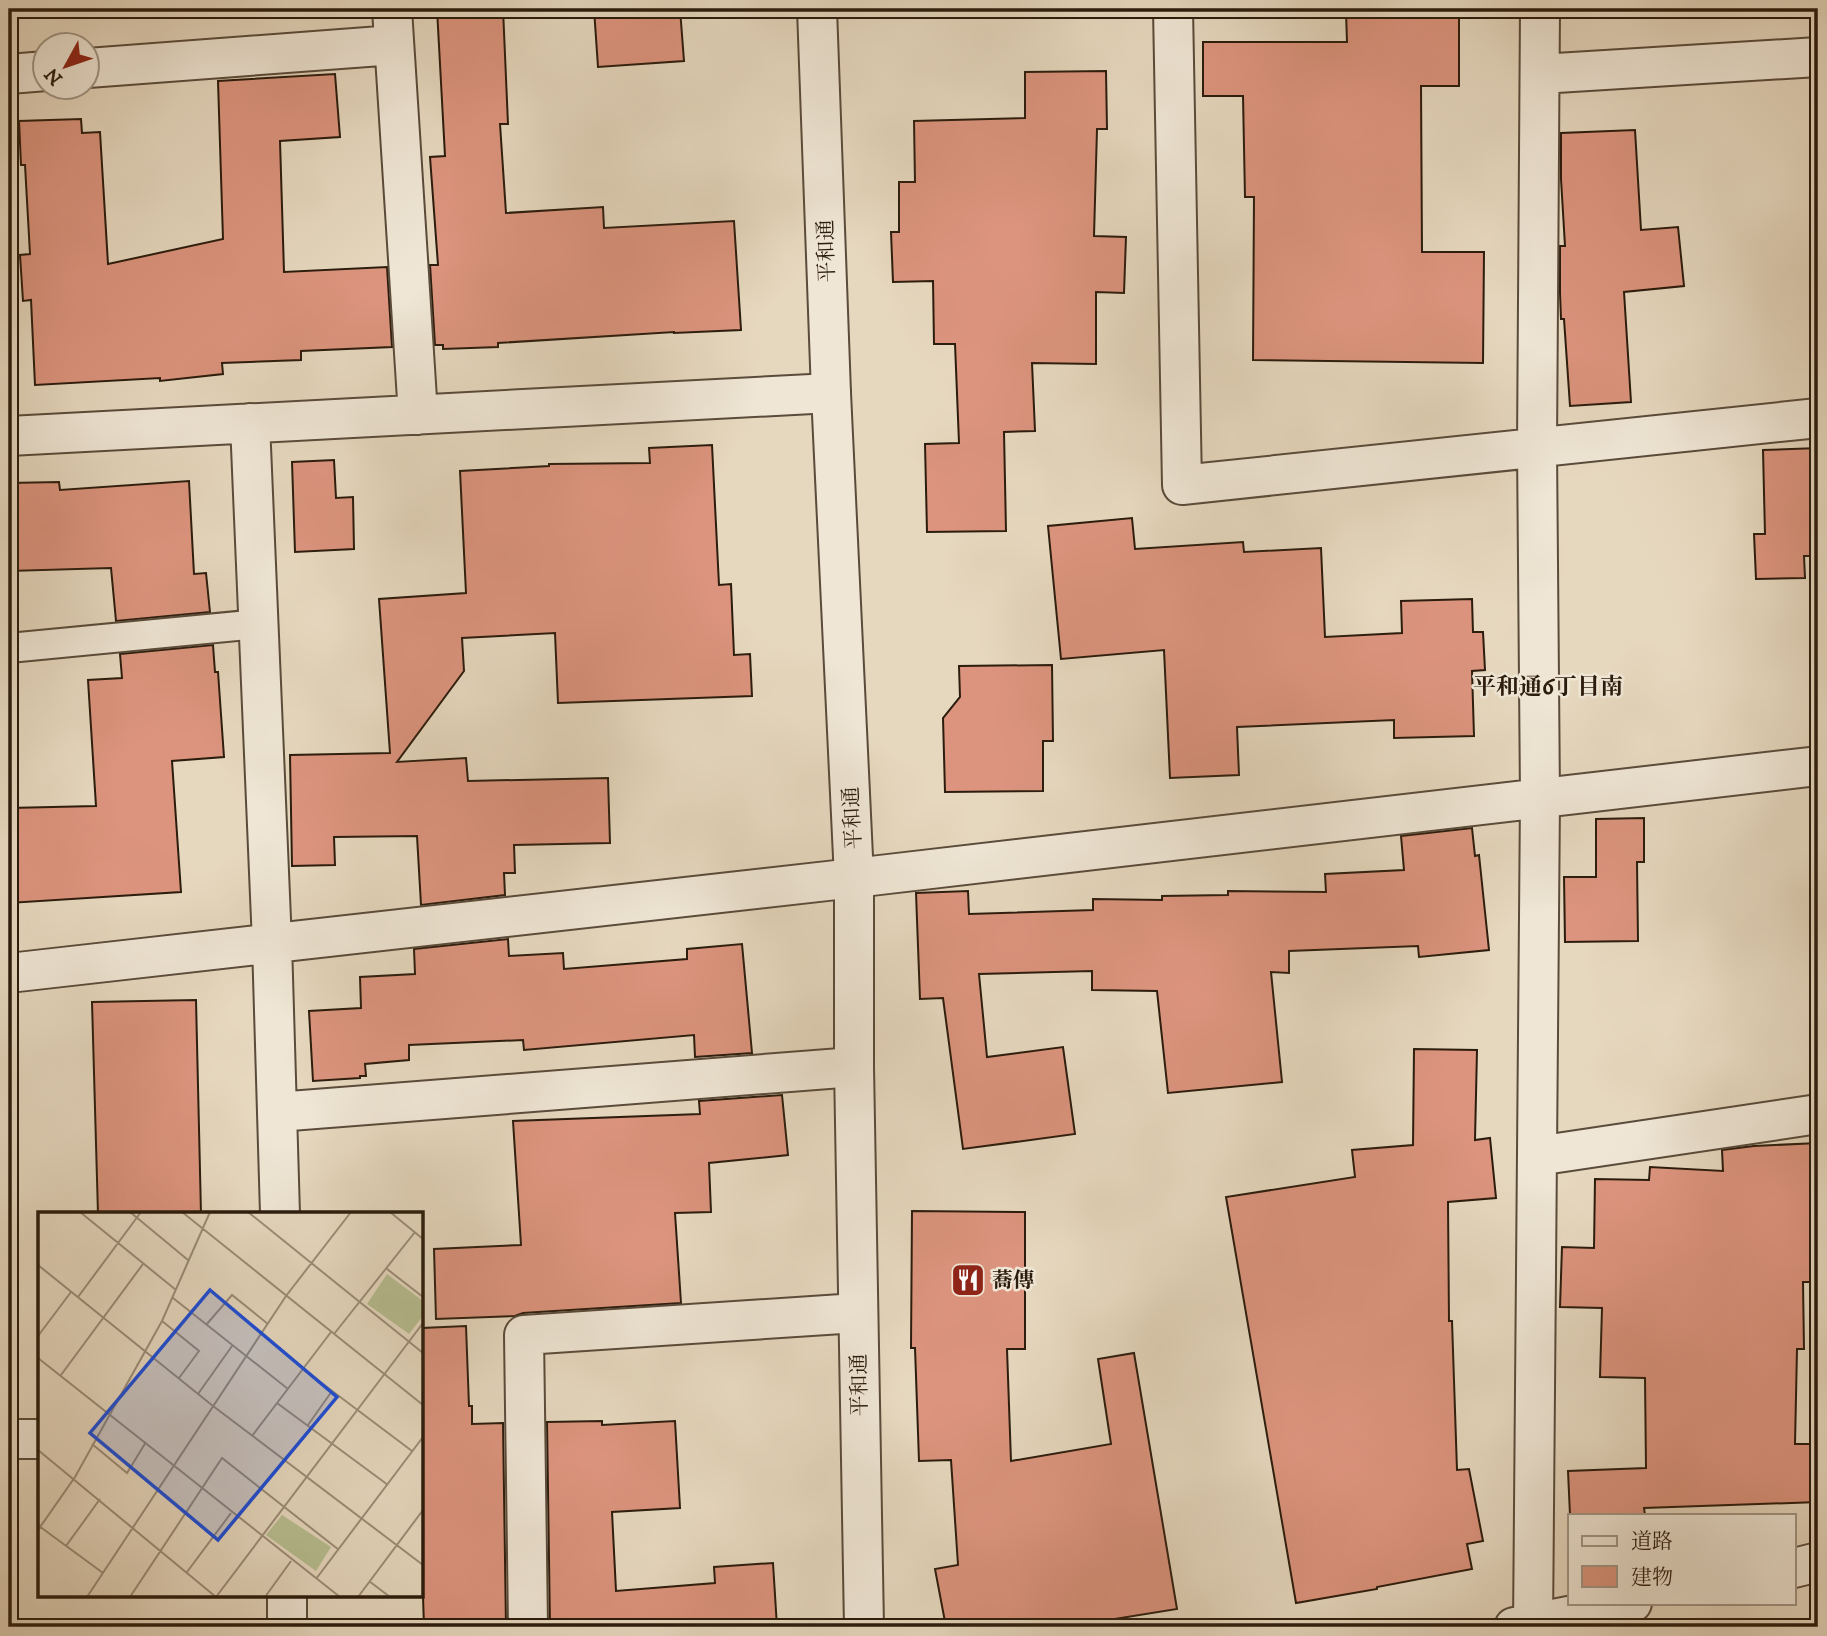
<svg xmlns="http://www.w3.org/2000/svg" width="1827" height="1636" viewBox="0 0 1827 1636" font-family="'IM FELL DW Pica','Noto Serif JP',serif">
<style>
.building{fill:#dc947e;stroke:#2b1c0d;stroke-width:2}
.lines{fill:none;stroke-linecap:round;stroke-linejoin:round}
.service-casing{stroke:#5a4b3a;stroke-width:32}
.minor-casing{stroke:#5a4b3a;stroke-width:42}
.tertiary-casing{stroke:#5a4b3a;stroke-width:42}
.service{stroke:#efe6d5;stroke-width:28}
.minor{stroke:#efe6d5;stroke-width:38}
.tertiary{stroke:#efe6d5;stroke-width:38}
.labels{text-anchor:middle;stroke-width:5;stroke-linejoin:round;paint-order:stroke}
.street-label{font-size:21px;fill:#2b1c0d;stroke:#efe6d5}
.poi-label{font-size:21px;font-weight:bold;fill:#2b1c0d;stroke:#efe6d5;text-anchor:start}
.neighbourhood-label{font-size:23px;font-weight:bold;fill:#2b1c0d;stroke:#efe6d5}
.inset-road{fill:none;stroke:#9b8d78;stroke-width:2}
.view{fill:#1d4ed8;fill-opacity:0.15;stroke:#1d4ed8;stroke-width:3.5}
.inset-edge{fill:none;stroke:#2b1c0d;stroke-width:3.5}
</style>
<rect width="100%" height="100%" fill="#e6d8bf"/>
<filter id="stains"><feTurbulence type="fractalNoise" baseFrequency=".00286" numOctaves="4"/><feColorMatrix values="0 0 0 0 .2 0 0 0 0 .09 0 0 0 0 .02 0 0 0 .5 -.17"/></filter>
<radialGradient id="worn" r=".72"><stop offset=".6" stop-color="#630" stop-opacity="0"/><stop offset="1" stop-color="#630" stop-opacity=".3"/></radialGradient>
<path class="building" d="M 437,9 L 503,9 L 508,124 L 500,124 L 506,213 L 603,207 L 604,228 L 734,221 L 741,330 L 674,333 L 674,332 L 498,343 L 498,347 L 443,349 L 443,345 L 435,345 L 430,265 L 438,265 L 430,157 L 445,156 Z
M 594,9 L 680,9 L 684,61 L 598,67 Z
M 1406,9 L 1459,9 L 1459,86 L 1421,86 L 1422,252 L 1484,252 L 1483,363 L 1253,360 L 1254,197 L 1245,197 L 1243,96 L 1203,96 L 1203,42 L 1347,42 L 1346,12 L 1406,11 Z
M 1106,71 L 1107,129 L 1097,129 L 1094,236 L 1126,237 L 1124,293 L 1096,292 L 1096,364 L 1032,363 L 1035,431 L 1004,432 L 1006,531 L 927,532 L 925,444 L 959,443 L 955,344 L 934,344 L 933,281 L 893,282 L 891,232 L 899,232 L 899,182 L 915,182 L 914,121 L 1025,118 L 1025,72 Z
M 335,74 L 340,137 L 280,141 L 284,272 L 387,267 L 392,347 L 301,351 L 301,360 L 222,363 L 223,374 L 160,381 L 160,378 L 35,385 L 31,300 L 23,301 L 20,255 L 30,254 L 25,165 L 21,165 L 19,121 L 81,119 L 82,133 L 100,132 L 108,264 L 223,239 L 218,81 Z
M 1635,130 L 1641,230 L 1678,227 L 1684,286 L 1624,292 L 1631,402 L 1570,406 L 1564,319 L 1561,319 L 1560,293 L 1560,246 L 1565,246 L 1561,179 L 1561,133 Z
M 712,445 L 719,585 L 731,584 L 734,655 L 750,654 L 752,696 L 558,703 L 555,633 L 462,638 L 464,671 L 397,762 L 466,758 L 468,781 L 608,778 L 610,843 L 514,845 L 515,873 L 504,873 L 505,895 L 421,905 L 417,836 L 334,837 L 335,865 L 292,866 L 290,755 L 390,753 L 379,599 L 466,593 L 460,471 L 549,466 L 549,464 L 650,463 L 649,448 Z
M 1818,448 L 1818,556 L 1804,556 L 1805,578 L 1756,579 L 1754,534 L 1765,534 L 1763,450 Z
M 334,460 L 336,498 L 353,497 L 354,549 L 295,552 L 292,462 Z
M 189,481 L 194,574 L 206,573 L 210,612 L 116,621 L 111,568 L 9,571 L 9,483 L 59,482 L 60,490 Z
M 1132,518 L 1135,549 L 1243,542 L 1244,552 L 1321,548 L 1325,637 L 1402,633 L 1401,601 L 1472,599 L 1473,632 L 1483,632 L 1485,670 L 1472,671 L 1474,736 L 1394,738 L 1394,720 L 1237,727 L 1239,775 L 1170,778 L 1164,650 L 1061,659 L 1048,526 Z
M 213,645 L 215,672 L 218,672 L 224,757 L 172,761 L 181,892 L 9,903 L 9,808 L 96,806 L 88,680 L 122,678 L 120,654 Z
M 1052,665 L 1053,741 L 1043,741 L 1043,791 L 945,792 L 943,718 L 960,697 L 959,666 Z
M 1644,818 L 1644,862 L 1637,862 L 1638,941 L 1565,942 L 1564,877 L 1596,877 L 1596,819 Z
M 1472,828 L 1475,856 L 1479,855 L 1489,950 L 1419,957 L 1418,946 L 1289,951 L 1289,973 L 1271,972 L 1282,1082 L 1168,1093 L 1157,991 L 1092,990 L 1092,971 L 979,974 L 987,1057 L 1063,1047 L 1075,1134 L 963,1149 L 943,998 L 920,999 L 916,893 L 968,891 L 969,914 L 1093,910 L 1093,899 L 1162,900 L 1162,896 L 1228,895 L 1228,891 L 1326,892 L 1325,874 L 1404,870 L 1401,836 Z
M 508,939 L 509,956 L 563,953 L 564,969 L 687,959 L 687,949 L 742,944 L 752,1053 L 695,1057 L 694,1035 L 524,1050 L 523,1040 L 409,1045 L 409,1060 L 365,1064 L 366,1076 L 360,1076 L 360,1078 L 313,1081 L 309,1011 L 361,1008 L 360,977 L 415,974 L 414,949 Z
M 196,1000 L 201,1214 L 98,1214 L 92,1002 Z
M 1414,1049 L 1477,1050 L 1475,1140 L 1490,1138 L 1496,1198 L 1448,1202 L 1449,1321 L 1452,1321 L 1457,1470 L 1469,1469 L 1483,1541 L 1467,1544 L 1472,1569 L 1377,1587 L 1377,1589 L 1296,1603 L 1226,1197 L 1355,1177 L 1352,1150 L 1413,1145 Z
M 782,1095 L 788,1155 L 709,1163 L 711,1212 L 675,1213 L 681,1303 L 523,1313 L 515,1316 L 436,1319 L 434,1249 L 521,1245 L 513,1121 L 700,1114 L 699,1101 Z
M 1818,1143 L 1818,1282 L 1803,1282 L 1804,1349 L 1797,1349 L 1795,1444 L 1818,1444 L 1818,1502 L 1644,1508 L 1645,1515 L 1570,1515 L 1568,1471 L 1646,1468 L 1645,1378 L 1600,1377 L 1602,1308 L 1560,1307 L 1562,1247 L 1594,1248 L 1595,1179 L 1649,1180 L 1650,1167 L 1723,1171 L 1722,1150 L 1754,1146 Z
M 912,1211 L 1025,1212 L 1025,1349 L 1007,1349 L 1011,1461 L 1111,1444 L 1098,1359 L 1134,1353 L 1177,1609 L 1065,1627 L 946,1627 L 935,1569 L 958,1565 L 951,1460 L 919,1461 L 915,1348 L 911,1348 Z
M 466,1326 L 469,1406 L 472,1406 L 472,1424 L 503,1423 L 506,1627 L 424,1627 L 422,1566 L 422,1328 Z
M 602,1421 L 602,1425 L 675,1421 L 680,1508 L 612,1512 L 616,1591 L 715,1583 L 714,1567 L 773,1563 L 777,1627 L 550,1627 L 547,1422 Z"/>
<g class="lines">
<g class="service-casing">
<path id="service" d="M 9,648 L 258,624"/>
</g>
<g class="minor-casing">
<path id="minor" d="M 392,9 L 418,415
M 1173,9 L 1182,485 L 1818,418
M 88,68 L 394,45
M 9,74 L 46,71
M 1540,74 L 1818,57
M 250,423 L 272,943 L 280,1214
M 9,436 L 831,393
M 9,973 L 854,878 L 1818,766
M 277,1112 L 854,1067
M 1537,1156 L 1818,1114
M 9,1439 L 40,1439
M 287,1596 L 287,1627
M 528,1627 L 524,1335 L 857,1313
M 1533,1627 L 1540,798 L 1537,447 L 1540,9"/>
</g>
<g class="tertiary-casing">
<path id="tertiary" d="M 817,9 L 831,393 L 854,878 L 854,1067 L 864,1627
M 1794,1568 L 1818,1562
M 1514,1627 L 1632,1603"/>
</g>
<use href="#service" class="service"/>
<use href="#minor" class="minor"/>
<use href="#tertiary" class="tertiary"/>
</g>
<defs>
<g id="restaurant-square" transform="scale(1.75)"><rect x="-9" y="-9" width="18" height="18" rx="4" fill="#8f2418" stroke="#efe6d5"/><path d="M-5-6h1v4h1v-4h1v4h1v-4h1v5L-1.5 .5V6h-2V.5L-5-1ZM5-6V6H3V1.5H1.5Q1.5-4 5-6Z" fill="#fff"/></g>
</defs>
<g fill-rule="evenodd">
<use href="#restaurant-square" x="968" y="1280"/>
</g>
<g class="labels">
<g class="street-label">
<text transform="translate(826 251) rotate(-92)" y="7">平和通</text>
<text transform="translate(852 818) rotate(-93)" y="7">平和通</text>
<text transform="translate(859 1385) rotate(-91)" y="7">平和通</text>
</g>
<g class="poi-label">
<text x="992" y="1287">蕎傳</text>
</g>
<g class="neighbourhood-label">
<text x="1548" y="694">平和通6丁目南</text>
</g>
</g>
<g transform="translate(38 1212)">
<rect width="385" height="385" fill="#e6d8bf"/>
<path d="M 349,62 L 385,89 L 385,104 L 371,122 L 329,92 ZM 244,303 L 293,335 L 278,359 L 228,323 Z" fill="#b6be91"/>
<path class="inset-road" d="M 42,0 L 138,78M 92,0 L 150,48M 144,0 L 385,193M 210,0 L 385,141M 352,0 L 385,27M 0,53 L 175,194 L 385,353M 349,57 L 385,85M 40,85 L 103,0M 135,86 L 250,177M 124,109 L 161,139 L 141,166M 168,113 L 194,83 L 230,112M 296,122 L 377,20M 0,124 L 33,80M 0,146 L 302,385M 265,157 L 374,239M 23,163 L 105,52M 160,182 L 194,134M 239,191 L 350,273M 270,213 L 294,179M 214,224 L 293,120M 54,232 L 89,261 L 108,230M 0,238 L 178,385M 1,314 L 65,361M 0,318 L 37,265 L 124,109 L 172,0M 28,334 L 62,287M 149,360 L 193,301M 278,367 L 385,225M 331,369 L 352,385M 49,385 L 248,84 L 313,0M 92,385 L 184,246 L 301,338M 178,385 L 385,111M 227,385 L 253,349M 320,385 L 385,298"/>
<path class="view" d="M 172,78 L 299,185 L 180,328 L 52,221 Z"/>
<rect width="385" height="385" class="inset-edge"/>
</g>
<rect width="1827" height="1636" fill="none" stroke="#e6d8bf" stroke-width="35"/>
<rect x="10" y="10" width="1806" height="1615" fill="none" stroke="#2b1c0d" stroke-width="3.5"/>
<rect x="18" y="18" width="1792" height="1601" fill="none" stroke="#2b1c0d" stroke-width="2"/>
<rect x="1568" y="1514" width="228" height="91" fill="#efe6d5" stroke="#a19585" stroke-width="2"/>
<rect x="1582" y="1536" width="35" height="10" fill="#efe6d5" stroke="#a19585" stroke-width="2"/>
<text x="1631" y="1548" font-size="21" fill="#2b1c0d">道路</text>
<rect x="1582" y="1566" width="35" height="21" fill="#dc947e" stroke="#a19585" stroke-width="2"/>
<text x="1631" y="1584" font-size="21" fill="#2b1c0d">建物</text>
<g transform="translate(66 66) rotate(230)"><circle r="33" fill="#efe6d5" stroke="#a19585" stroke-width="2"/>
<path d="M0-5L12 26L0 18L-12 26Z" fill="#8f2418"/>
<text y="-10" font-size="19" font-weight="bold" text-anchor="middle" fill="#2b1c0d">N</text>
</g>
<rect width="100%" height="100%" filter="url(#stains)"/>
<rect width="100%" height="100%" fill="url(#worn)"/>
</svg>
